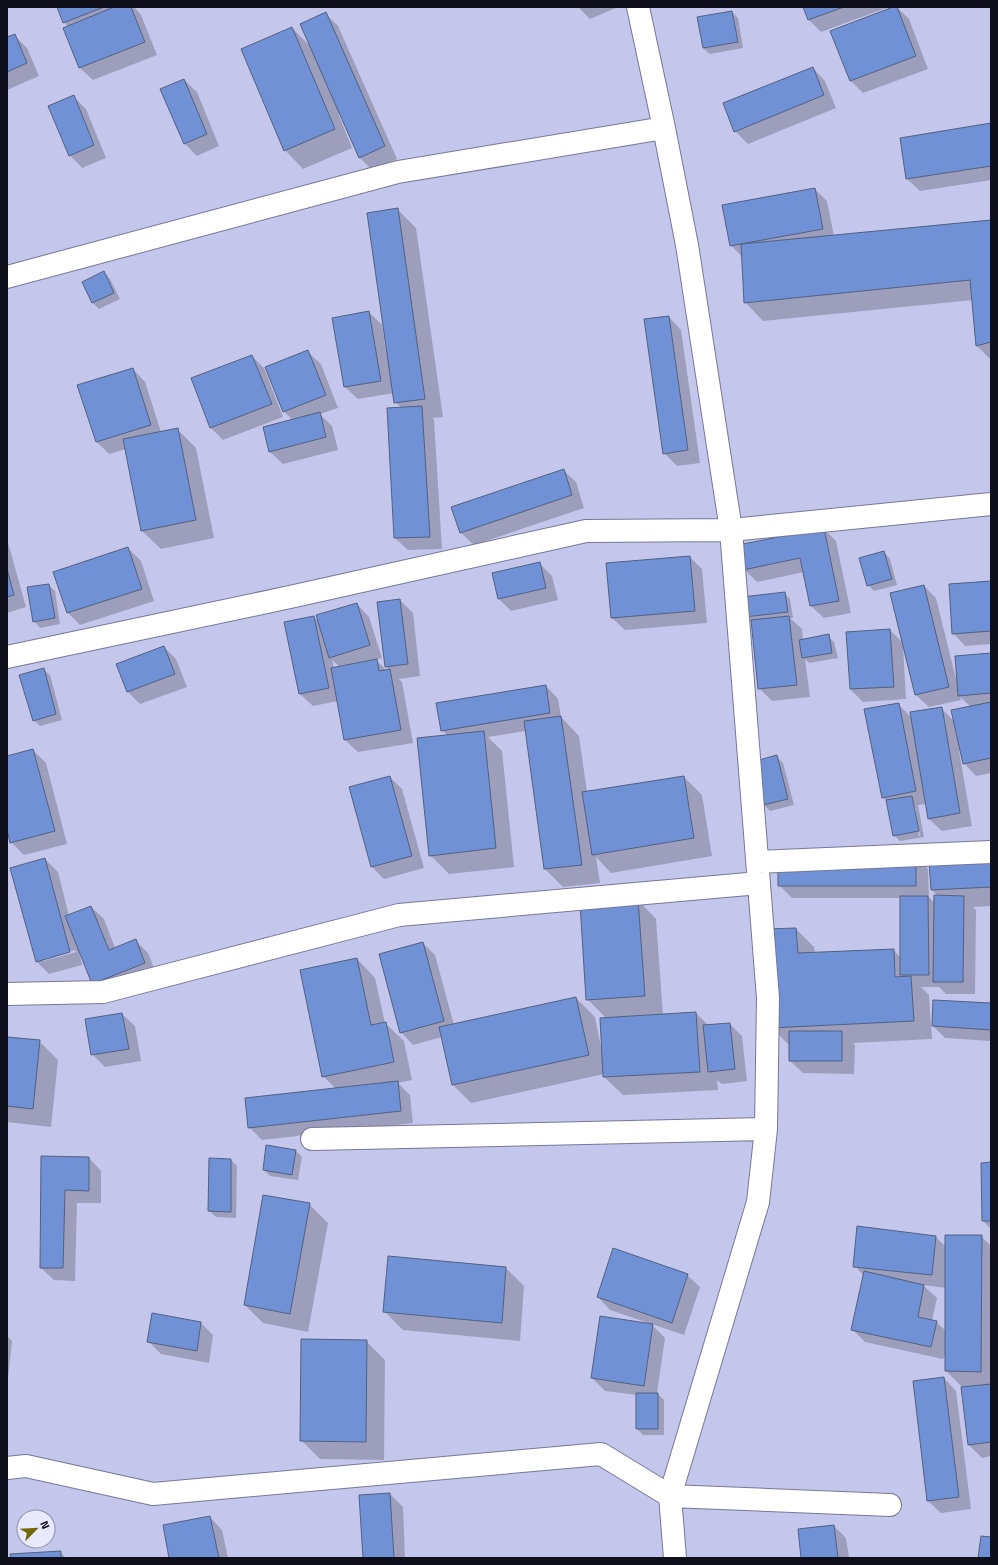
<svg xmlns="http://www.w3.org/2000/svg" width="998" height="1565" viewBox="0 0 998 1565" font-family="'Titillium Web',sans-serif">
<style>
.shadow{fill:#0003;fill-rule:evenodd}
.building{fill:#7091d6;stroke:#526180}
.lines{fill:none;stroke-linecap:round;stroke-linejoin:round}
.minor-casing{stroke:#767799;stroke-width:24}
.minor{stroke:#fff;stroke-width:22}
</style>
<rect width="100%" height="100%" fill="#c5c6ec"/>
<path class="shadow" d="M 58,7 L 134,7 L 141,15 L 157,55 L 93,80 L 80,68 L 64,28 L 68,27 L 64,22 Z
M 578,7 L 618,7 L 590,19 Z
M 804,7 L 889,7 L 821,32 L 809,20 Z
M 897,7 L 909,19 L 928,69 L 863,93 L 851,81 L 832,32 Z
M 732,12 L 738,18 L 743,48 L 710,54 L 703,48 Z
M 326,14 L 338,26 L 397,159 L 372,170 L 359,157 L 340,113 L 338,113 L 352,148 L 303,169 L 285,150 L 292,28 L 311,47 Z
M 14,35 L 27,48 L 39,76 L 7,90 L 7,38 Z
M 813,68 L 825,81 L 836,108 L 748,144 L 735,131 Z
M 184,80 L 197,92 L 219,146 L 197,156 L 185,144 Z
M 74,97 L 86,109 L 106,158 L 82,168 L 70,155 Z
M 991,124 L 991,180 L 920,191 L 907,179 Z
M 815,189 L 827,201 L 834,236 L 991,221 L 991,360 L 977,346 L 973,300 L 763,321 L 745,302 L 743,258 L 731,245 Z
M 397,209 L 416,228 L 443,417 L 433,418 L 434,420 L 442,549 L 408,550 L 395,538 L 402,408 L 395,402 L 394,393 L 358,399 L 345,387 L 333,319 L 369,312 L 382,325 L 386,352 L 388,352 Z
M 104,272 L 110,279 L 120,299 L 99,309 L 93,303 L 83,282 Z
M 669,317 L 681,330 L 700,463 L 677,466 L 664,453 Z
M 308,352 L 321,364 L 338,408 L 320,414 L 332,426 L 338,450 L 283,464 L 270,452 L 264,428 L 293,420 L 283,411 Z
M 252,356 L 264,368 L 283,417 L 223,440 L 211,428 Z
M 133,369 L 145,382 L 161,432 L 177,429 L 196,448 L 214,538 L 161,549 L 142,531 L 126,449 L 109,454 L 97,442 Z
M 563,470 L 576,482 L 584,508 L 474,545 L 461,533 Z
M 824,529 L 836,541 L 851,613 L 824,618 L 811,606 L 804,572 L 757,582 L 744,569 Z
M 7,539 L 26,607 L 7,613 Z
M 128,548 L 141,561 L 154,601 L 80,625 L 68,613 Z
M 884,552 L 890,559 L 897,585 L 874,591 L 868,585 Z
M 690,557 L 702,569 L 707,623 L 625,630 L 612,618 Z
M 539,563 L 552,576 L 558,600 L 511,611 L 499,599 Z
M 991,582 L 991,644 L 965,646 L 953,633 Z
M 49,585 L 55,591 L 60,624 L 40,628 L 34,621 Z
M 924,586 L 936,598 L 957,683 L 991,654 L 991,773 L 976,776 L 964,763 L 961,751 L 959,751 L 972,826 L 942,831 L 929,819 L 926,804 L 918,805 L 924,837 L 900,841 L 894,835 L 887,802 L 883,797 L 898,704 L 911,717 L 941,708 L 954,721 L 971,707 L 960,697 L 961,700 L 929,707 L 916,695 L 904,646 L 903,646 L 906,699 L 863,702 L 850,689 L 890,630 L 903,643 ZM 913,806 L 915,806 L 920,836 L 919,836 Z
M 784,593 L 790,599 L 793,618 L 790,618 L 802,629 L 803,640 L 828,636 L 834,642 L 838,658 L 809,663 L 805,659 L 810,697 L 772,701 L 759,688 L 752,623 L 746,617 Z
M 400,600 L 413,613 L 420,676 L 399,679 L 402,682 L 413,743 L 358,752 L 345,740 L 338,701 L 313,706 L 300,694 L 314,617 L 319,622 L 357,604 L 369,617 L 382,658 L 376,660 L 386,670 L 389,670 L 386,666 ZM 332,660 L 340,667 L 334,668 Z
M 164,647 L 176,659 L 187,687 L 140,704 L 128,692 Z
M 43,669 L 50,675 L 62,720 L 40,726 L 34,720 Z
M 546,686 L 558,699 L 561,717 L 579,736 L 587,792 L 684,777 L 702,795 L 712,856 L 611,873 L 596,857 L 600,883 L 563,887 L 545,869 L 526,731 L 488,737 L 502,751 L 514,867 L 449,874 L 430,855 L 448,736 L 442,730 Z
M 33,750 L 46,763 L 67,844 L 24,855 L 11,842 L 7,826 L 7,757 Z
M 777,757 L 783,763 L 794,805 L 770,811 L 764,805 Z
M 390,777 L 402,789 L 424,868 L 384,879 L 371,866 Z
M 916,856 L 928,869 L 929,897 L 935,904 L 939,897 L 932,890 L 991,858 L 991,906 L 973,907 L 976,910 L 975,994 L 946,994 L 939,987 L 921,987 L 929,995 L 932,1039 L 853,1043 L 855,1045 L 854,1074 L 803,1073 L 790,1061 L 790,1046 L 772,1028 L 796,929 L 814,947 L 815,953 L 893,950 L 901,958 L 901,898 L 792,898 L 779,885 Z
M 45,859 L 58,872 L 69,916 L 91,907 L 104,919 L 115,948 L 135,940 L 148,953 L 157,975 L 93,983 L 81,954 L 80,955 L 82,965 L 49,974 L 36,961 ZM 75,950 L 76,952 L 43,961 L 43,959 Z
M 638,900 L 656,919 L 663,1015 L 696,1013 L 709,1026 L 730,1024 L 742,1036 L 747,1081 L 722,1084 L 717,1080 L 718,1090 L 623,1095 L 604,1077 L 604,1074 L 471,1103 L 452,1084 L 442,1037 L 413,1045 L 401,1032 L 423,943 L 435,955 L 454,1025 L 576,998 L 595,1017 L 601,1047 L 603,1047 L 606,1018 L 587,999 Z
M 357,959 L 375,978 L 385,1023 L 404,1041 L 412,1080 L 398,1083 L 410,1095 L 413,1123 L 262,1140 L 249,1127 L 336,1089 L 323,1076 Z
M 991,1004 L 991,1041 L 945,1038 L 933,1026 Z
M 122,1014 L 135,1026 L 141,1061 L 105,1067 L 92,1054 Z
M 7,1038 L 39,1041 L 58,1060 L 51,1127 L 7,1122 Z
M 296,1151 L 302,1157 L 298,1180 L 270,1176 L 264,1170 Z
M 42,1157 L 89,1158 L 101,1171 L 101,1203 L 77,1203 L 75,1281 L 54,1280 L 41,1268 Z
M 210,1159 L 231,1160 L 237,1166 L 236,1218 L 216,1217 L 209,1211 Z
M 991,1163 L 991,1229 L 983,1221 Z
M 309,1204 L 328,1223 L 308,1332 L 263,1323 L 245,1305 Z
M 935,1236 L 946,1247 L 981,1236 L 991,1246 L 991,1456 L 982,1458 L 969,1445 L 962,1387 L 946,1371 L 946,1353 L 943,1359 L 865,1342 L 852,1329 L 864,1276 L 855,1266 ZM 923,1285 L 946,1288 L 946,1331 L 936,1322 L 932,1321 L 937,1298 Z
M 506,1268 L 524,1286 L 520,1341 L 403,1330 L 384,1311 Z
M 687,1275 L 700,1287 L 684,1335 L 610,1310 L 598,1297 Z
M 201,1323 L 213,1335 L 209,1363 L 161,1354 L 148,1341 Z
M 652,1325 L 665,1338 L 657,1393 L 664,1400 L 664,1435 L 643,1435 L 637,1429 L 637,1395 L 605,1391 L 592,1378 Z
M 7,1336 L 12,1341 L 7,1388 Z
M 366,1341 L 385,1360 L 384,1460 L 320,1459 L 301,1440 Z
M 944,1378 L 956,1391 L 971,1509 L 941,1513 L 928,1501 Z
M 390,1494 L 403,1507 L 405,1558 L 364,1558 Z
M 210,1517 L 222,1530 L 228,1558 L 170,1558 Z
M 834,1526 L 846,1538 L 849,1558 L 802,1558 Z
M 60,1552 L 66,1558 L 12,1558 Z"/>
<path class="building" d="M 57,7 L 104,7 L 63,23 Z
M 114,7 L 131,7 L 145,42 L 79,68 L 63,28 Z
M 803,7 L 844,7 L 808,20 Z
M 893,7 L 897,7 L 916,56 L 850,81 L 830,31 Z
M 732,11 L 738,42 L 703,48 L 697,17 Z
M 326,12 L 385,146 L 359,158 L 300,24 Z
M 292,27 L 335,129 L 284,151 L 241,49 Z
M 15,34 L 27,63 L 7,72 L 7,37 Z
M 813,67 L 824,95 L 734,132 L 723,103 Z
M 184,79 L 207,134 L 184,144 L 160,89 Z
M 74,95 L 94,145 L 69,156 L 48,106 Z
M 991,123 L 991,166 L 906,179 L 900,138 Z
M 815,188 L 823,229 L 730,246 L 722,205 Z
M 398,208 L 425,399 L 394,403 L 367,213 Z
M 991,220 L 991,342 L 976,346 L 970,280 L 744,303 L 741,244 Z
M 104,271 L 114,293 L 92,303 L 82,282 Z
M 369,311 L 381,381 L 344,387 L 332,318 Z
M 669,316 L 688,450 L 663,454 L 644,319 Z
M 308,350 L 326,395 L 283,412 L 265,367 Z
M 252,355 L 272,404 L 210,428 L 191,378 Z
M 133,368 L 151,425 L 96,442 L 77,385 Z
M 422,406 L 430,537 L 394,538 L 387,408 Z
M 320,412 L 326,437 L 269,452 L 263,427 Z
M 178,428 L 196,520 L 141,531 L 123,439 Z
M 564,469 L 572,495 L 460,533 L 451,507 Z
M 824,528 L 839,601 L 810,606 L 800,558 L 743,570 L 738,545 Z
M 128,547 L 142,589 L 67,613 L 53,572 Z
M 884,551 L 892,579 L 867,586 L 859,558 Z
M 690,556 L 695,611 L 611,618 L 606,563 Z
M 540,562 L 546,588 L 498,599 L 492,573 Z
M 7,569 L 14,595 L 7,597 Z
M 991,581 L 991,631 L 952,634 L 949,584 Z
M 49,584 L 55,618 L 33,622 L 27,587 Z
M 924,585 L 949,687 L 915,695 L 890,593 Z
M 785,592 L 788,612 L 745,617 L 742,597 Z
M 400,599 L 408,664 L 385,667 L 377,602 Z
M 357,603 L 370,645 L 329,658 L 316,615 Z
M 314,616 L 329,688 L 299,694 L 284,622 Z
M 789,616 L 797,685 L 758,689 L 751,620 Z
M 890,629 L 894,687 L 850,689 L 846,632 Z
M 829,634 L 832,653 L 802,658 L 799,640 Z
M 164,646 L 175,674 L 127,692 L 116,664 Z
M 991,653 L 991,693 L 958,696 L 955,656 Z
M 377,659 L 379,671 L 390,669 L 401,730 L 344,740 L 331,668 Z
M 44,668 L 56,714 L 33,721 L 19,675 Z
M 546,685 L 550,713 L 441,731 L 436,703 Z
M 991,702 L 991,758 L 963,764 L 951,710 Z
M 899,703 L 916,791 L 882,798 L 864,709 Z
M 942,707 L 960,813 L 928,819 L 910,712 Z
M 561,716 L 582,865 L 544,869 L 524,721 Z
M 484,731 L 496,848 L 429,856 L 417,738 Z
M 33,749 L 55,831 L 10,843 L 7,830 L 7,756 Z
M 777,755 L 788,799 L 763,805 L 752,762 Z
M 390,776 L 412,856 L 371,867 L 349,787 Z
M 684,776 L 694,838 L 592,855 L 582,792 Z
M 912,796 L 919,831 L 893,836 L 886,800 Z
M 778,855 L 916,855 L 916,886 L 778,886 Z
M 991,857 L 991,887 L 931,890 L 929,861 Z
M 45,858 L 70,952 L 36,962 L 10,868 Z
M 934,895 L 964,896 L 963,982 L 933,982 Z
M 900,896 L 928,896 L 929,975 L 900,975 Z
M 638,899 L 645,996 L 586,1000 L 580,903 Z
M 91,906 L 109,950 L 136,939 L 145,963 L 92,984 L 65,916 Z
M 796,928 L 798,953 L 894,949 L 895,977 L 911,976 L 914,1021 L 771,1028 L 765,929 Z
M 423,942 L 444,1021 L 400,1033 L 379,954 Z
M 357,958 L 371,1025 L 386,1022 L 394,1062 L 322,1077 L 300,970 Z
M 576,997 L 589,1055 L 452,1085 L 439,1027 Z
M 933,1000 L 991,1003 L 991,1030 L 932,1026 Z
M 696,1012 L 700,1072 L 603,1077 L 600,1018 Z
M 122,1013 L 129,1049 L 91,1055 L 85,1019 Z
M 730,1023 L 735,1069 L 708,1072 L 703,1025 Z
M 789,1031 L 842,1031 L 842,1061 L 789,1061 Z
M 7,1037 L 40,1040 L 33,1109 L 7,1106 Z
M 398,1081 L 401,1111 L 248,1128 L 245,1098 Z
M 266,1145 L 296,1150 L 292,1175 L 263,1170 Z
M 41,1156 L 89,1157 L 89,1191 L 65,1190 L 63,1268 L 40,1268 Z
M 209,1158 L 231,1159 L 231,1212 L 208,1211 Z
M 991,1162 L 991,1221 L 982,1221 L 981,1163 Z
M 263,1195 L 310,1203 L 290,1314 L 244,1305 Z
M 857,1226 L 936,1236 L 932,1275 L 853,1267 Z
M 945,1235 L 982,1235 L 981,1372 L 945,1371 Z
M 613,1248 L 688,1274 L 672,1323 L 597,1297 Z
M 388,1256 L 506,1267 L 502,1323 L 383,1312 Z
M 864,1271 L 924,1285 L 918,1317 L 937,1321 L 931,1347 L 851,1330 Z
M 152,1313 L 201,1322 L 197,1351 L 147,1342 Z
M 600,1316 L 653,1324 L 644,1386 L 591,1378 Z
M 301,1339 L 367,1340 L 366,1442 L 300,1441 Z
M 944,1377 L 959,1497 L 927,1501 L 913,1381 Z
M 991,1384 L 991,1442 L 968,1445 L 961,1387 Z
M 636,1393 L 658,1393 L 658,1429 L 636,1429 Z
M 390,1493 L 394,1558 L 363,1558 L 359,1495 Z
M 210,1516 L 219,1558 L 169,1558 L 163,1525 Z
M 834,1525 L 838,1558 L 801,1558 L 798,1529 Z
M 981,1536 L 991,1537 L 991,1558 L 978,1558 Z
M 61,1551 L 61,1558 L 11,1558 L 10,1554 Z"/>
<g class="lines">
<g class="minor-casing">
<path id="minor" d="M 638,7 L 664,128 L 687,245 L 731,530 L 768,998 L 766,1129 L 758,1202 L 670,1496 L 675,1558
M 7,277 L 398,172 L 664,128
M 7,657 L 290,597 L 586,531 L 731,530 L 991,504
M 758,862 L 991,852
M 7,994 L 103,992 L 399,915 L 759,883
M 312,1139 L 766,1129
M 7,1468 L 26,1466 L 153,1494 L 601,1454 L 670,1496 L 890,1505"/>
</g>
<use href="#minor" class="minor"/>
</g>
<rect width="998" height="1565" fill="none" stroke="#100f1c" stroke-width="16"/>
<g transform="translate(36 1529) rotate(66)"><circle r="19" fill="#e8e9fc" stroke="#9292a2"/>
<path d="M0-3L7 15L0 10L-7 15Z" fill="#706800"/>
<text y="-6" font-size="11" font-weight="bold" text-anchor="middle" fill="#100f1c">N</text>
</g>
</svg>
